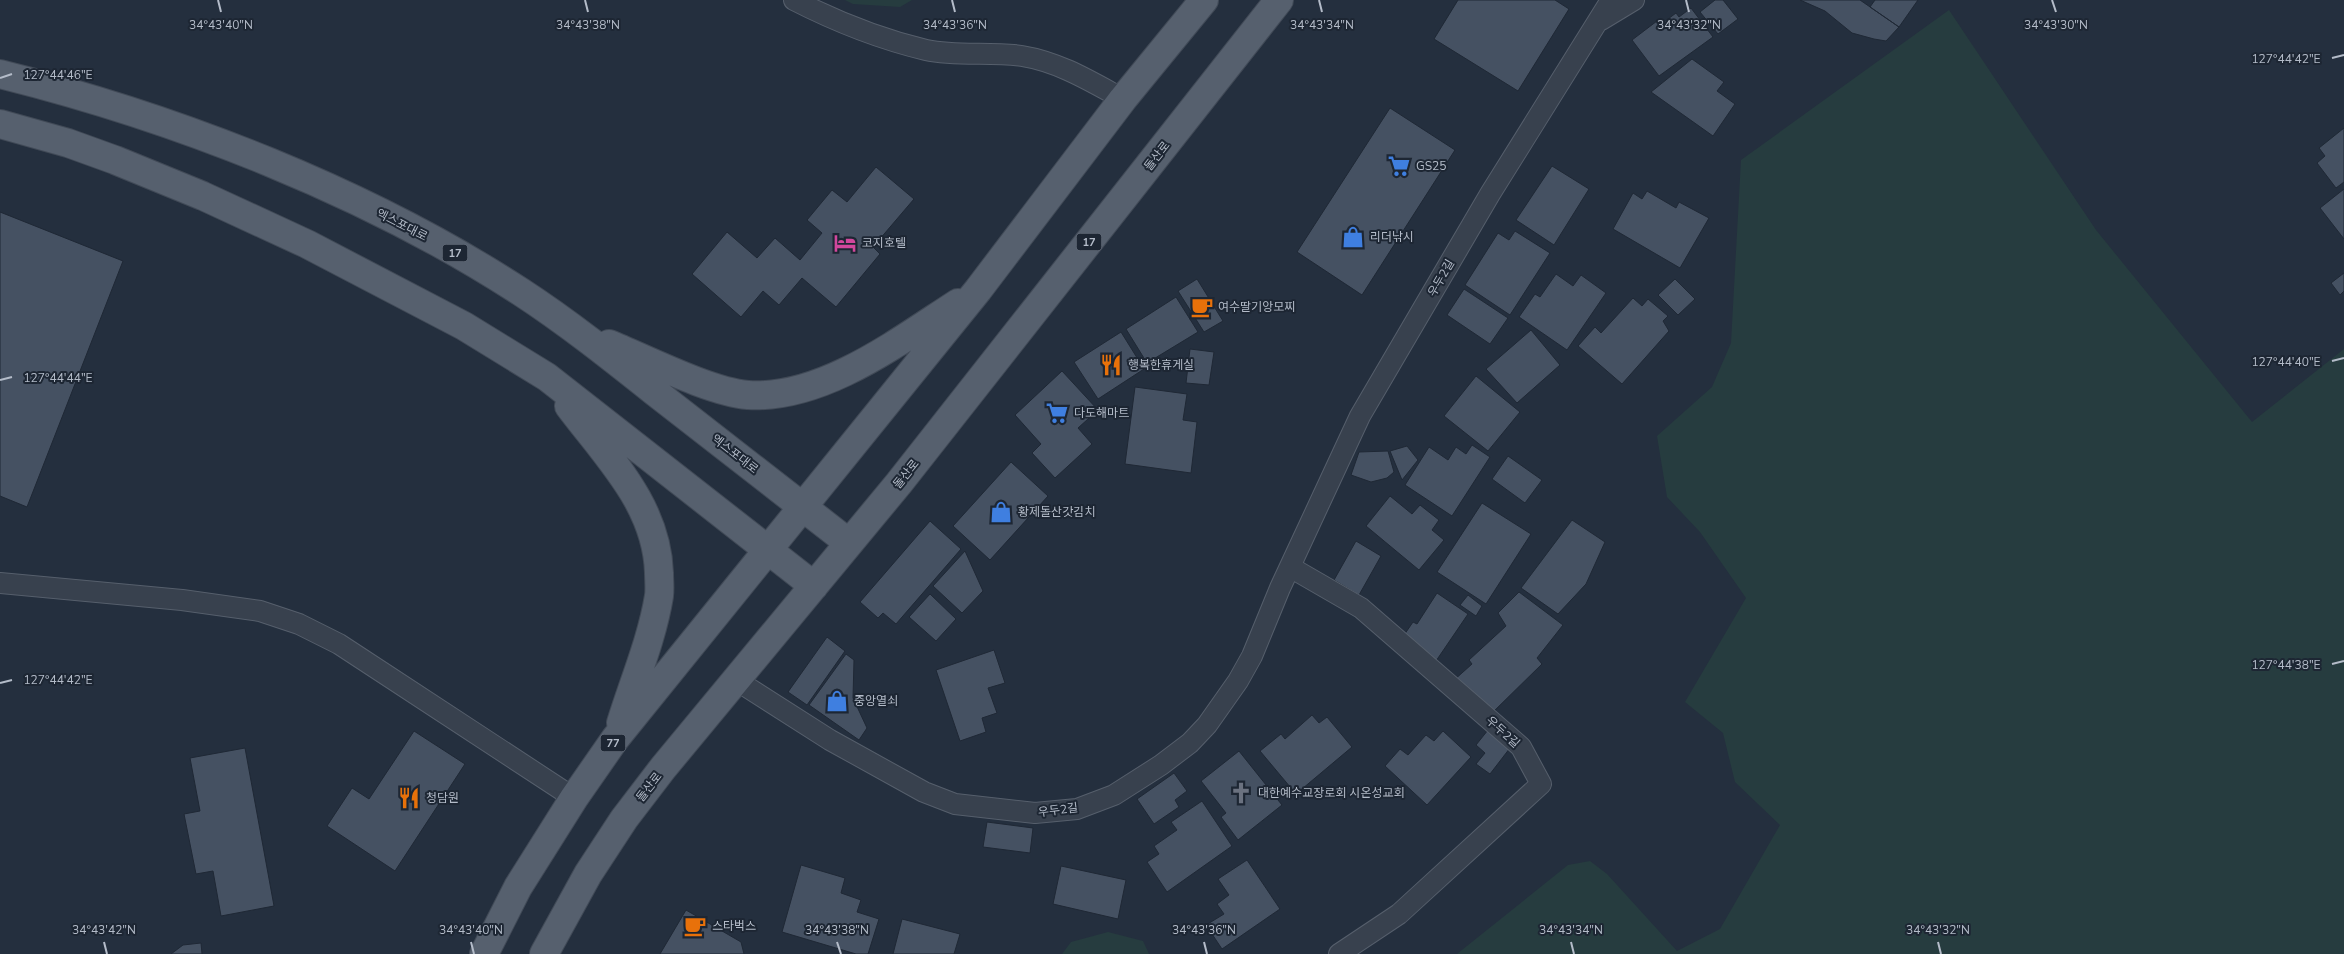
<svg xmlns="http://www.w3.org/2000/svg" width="2344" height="954" viewBox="0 0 2344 954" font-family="'Nunito Sans','Noto Sans KR',sans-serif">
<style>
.green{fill:#263c3f}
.building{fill:#455162;stroke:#1f2835}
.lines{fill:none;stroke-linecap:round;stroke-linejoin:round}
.service-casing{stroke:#565f6c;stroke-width:22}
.primary-casing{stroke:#414a57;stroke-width:30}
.service{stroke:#38414e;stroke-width:20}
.primary{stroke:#56606e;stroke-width:28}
.ticks{fill:none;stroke:#b4bcc9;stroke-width:2}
.labels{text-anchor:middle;stroke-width:4;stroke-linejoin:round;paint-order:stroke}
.shield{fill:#1d2633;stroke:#878f9c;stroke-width:1}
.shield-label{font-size:11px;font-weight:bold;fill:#b4bcc9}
.street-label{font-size:12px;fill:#b4bcc9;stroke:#1d2633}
.poi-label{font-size:12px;fill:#b4bcc9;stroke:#1d2633;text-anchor:start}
.ticks-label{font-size:12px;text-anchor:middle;fill:#b4bcc9;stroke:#1d2633;stroke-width:4;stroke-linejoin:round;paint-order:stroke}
</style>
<rect width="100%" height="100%" fill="#242f3e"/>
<path class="green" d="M 845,0 L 912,0 L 900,7 L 853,4 Z
M 1949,10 L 2096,230 L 2252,422 L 2344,349 L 2344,954 L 1457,954 L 1568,865 L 1590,861 L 1607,874 L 1677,951 L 1720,929 L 1780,825 L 1735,782 L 1723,733 L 1685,702 L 1746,598 L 1700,532 L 1667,497 L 1657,436 L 1712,387 L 1731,343 L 1741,160 Z
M 1108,932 L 1143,941 L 1149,954 L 1062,954 L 1071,942 Z"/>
<path class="building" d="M 1458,0 L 1555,0 L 1569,9 L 1518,91 L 1434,39 Z
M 1715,0 L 1723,0 L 1738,19 L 1718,34 L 1700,12 Z
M 1800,0 L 1860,0 L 1899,27 L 1886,41 L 1874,39 L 1852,33 L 1825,11 Z
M 1875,0 L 1918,0 L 1899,27 L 1870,7 Z
M 1691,8 L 1713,37 L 1659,76 L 1632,40 L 1657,21 L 1660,25 L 1676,13 L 1679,17 Z
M 1692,59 L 1724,82 L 1717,91 L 1735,104 L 1713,136 L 1651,92 Z
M 1390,108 L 1455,150 L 1362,295 L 1297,252 Z
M 2344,128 L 2344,182 L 2336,188 L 2317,163 L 2325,156 L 2319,148 Z
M 1552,166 L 1589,189 L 1554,245 L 1516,220 Z
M 876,167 L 914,199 L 873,247 L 880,254 L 836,307 L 802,278 L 779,305 L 763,291 L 741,317 L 692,274 L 727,232 L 757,258 L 775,238 L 800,260 L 822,233 L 807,220 L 832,190 L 847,202 Z
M 2344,189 L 2344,239 L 2320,208 Z
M 1647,191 L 1676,208 L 1679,202 L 1709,218 L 1680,268 L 1613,229 L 1633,193 L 1642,199 Z
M 0,212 L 123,261 L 27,507 L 0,496 Z
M 1515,231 L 1550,253 L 1510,315 L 1465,285 L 1498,233 L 1509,240 Z
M 2344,273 L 2344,291 L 2340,295 L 2331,283 Z
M 1556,274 L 1573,286 L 1581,275 L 1606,293 L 1567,350 L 1519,317 L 1535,294 L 1540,297 Z
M 1197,279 L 1223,321 L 1204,332 L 1178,291 Z
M 1675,279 L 1695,299 L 1678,315 L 1658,295 Z
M 1464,289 L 1508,318 L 1490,344 L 1447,315 Z
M 1176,297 L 1198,332 L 1147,363 L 1126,329 Z
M 1633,298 L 1642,306 L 1648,299 L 1668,316 L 1663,321 L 1669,331 L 1622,384 L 1578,346 L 1595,327 L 1601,333 Z
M 1531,330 L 1560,365 L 1517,403 L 1486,369 Z
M 1121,332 L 1144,369 L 1098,399 L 1074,362 Z
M 1190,349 L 1214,352 L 1209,385 L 1186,383 Z
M 1062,371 L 1098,410 L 1078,428 L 1092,444 L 1055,478 L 1032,453 L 1041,444 L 1015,415 Z
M 1476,376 L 1520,412 L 1488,451 L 1444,416 Z
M 1135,387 L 1187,394 L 1183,420 L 1197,422 L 1191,473 L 1125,464 Z
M 1472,445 L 1490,457 L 1452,516 L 1405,485 L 1429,447 L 1448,460 L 1456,447 L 1466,454 Z
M 1407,446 L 1418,460 L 1402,480 L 1390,451 Z
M 1388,451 L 1394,472 L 1387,478 L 1371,482 L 1351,475 L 1359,452 Z
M 1508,456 L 1542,480 L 1525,503 L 1492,479 Z
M 1011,462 L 1048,496 L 990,560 L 953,526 Z
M 1390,496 L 1412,514 L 1420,505 L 1439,520 L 1432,530 L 1444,540 L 1419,570 L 1366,526 Z
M 1482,503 L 1531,534 L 1486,604 L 1437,572 Z
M 1572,520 L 1605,542 L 1586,584 L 1558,614 L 1521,588 Z
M 930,521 L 961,549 L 896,624 L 883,613 L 878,618 L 860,602 Z
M 1356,541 L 1381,556 L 1359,595 L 1334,580 Z
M 965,551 L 983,591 L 962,613 L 933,586 Z
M 1519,592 L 1563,625 L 1537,658 L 1542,664 L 1491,714 L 1453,681 L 1472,664 L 1469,660 L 1506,626 L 1498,613 Z
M 1437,593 L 1468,614 L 1436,661 L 1402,638 L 1413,622 L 1417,624 Z
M 930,594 L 956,619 L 936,641 L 909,617 Z
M 1468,595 L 1482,606 L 1476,616 L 1460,605 Z
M 827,637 L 845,651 L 807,705 L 788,692 Z
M 994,650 L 1005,683 L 988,688 L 997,713 L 982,718 L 986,732 L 960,741 L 936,670 Z
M 846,654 L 854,660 L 853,698 L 867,728 L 859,740 L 809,705 Z
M 1312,715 L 1319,723 L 1327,717 L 1352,747 L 1296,794 L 1260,751 L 1281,734 L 1285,739 Z
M 1488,730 L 1510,748 L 1490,774 L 1476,764 L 1485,753 L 1476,745 Z
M 414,731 L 465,764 L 395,871 L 327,826 L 352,788 L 369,799 Z
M 1443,731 L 1471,757 L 1427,805 L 1385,766 L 1400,749 L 1408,755 L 1426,735 L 1434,741 Z
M 245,748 L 274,906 L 221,916 L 213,871 L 196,874 L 184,814 L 200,811 L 190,758 Z
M 1239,751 L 1282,805 L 1238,840 L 1221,817 L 1226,813 L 1201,781 Z
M 1174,773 L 1187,791 L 1175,800 L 1179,807 L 1154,824 L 1137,799 Z
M 1202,801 L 1232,846 L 1167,892 L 1147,862 L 1159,854 L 1154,846 L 1177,830 L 1171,822 Z
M 987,822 L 1033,828 L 1030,853 L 983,847 Z
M 1247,860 L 1280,909 L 1222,949 L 1206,925 L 1224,914 L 1217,904 L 1229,895 L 1218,879 Z
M 801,865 L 845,878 L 841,893 L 861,900 L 857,912 L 879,919 L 868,954 L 856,954 L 782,932 Z
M 1061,866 L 1126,880 L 1118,919 L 1053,904 Z
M 686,910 L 741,942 L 744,954 L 660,954 Z
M 902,919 L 960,934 L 954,954 L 893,954 Z
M 201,943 L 202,954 L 171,954 L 183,945 Z"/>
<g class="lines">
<g class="service-casing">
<path id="service" d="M 794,0 C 837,22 880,39 926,50 C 958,57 991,51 1022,56 C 1059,62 1090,81 1123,99
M 1601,20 L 1634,0
M 1290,567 L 1361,608 L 1521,747 L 1541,784 L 1399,914 L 1339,954
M 0,583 L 182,600 L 260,611 L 299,624 L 339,644 L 574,798
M 736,680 L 830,740 L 924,792 L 955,804 L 1035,813 L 1077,809 L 1114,795 L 1161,765 L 1190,743 L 1207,725 L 1238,681 L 1252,656 L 1280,588 L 1360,416 L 1490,194 L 1611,0"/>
</g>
<g class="primary-casing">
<path id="primary" d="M 0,74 C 177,118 367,192 521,292 C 567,322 611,357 655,392 C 720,442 784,493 849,543
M 0,124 L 68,143 L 115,160 L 203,196 L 307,244 L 464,326 L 547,377 L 814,586
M 609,344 C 646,359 710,392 748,395 C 822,400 899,341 958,303
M 569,406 C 608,458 657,505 659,573 C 659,580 660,588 659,596 C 652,639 634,681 621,723
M 484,954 L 518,887 L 574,798 L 615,739 L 978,290 L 1123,99 L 1204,0
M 544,954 L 588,874 L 624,819 L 663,768 L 899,483 L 1279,0"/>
</g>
<use href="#service" class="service"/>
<use href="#primary" class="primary"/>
</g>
<path class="ticks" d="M 218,0 L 221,12M 585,0 L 588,12M 952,0 L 955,12M 1319,0 L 1322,12M 1686,0 L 1689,12M 2052,0 L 2056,12M 2332,58 L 2344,55M 0,78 L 12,74M 2332,361 L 2344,358M 0,380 L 12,377M 2332,664 L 2344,661M 0,683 L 12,680M 104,942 L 107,954M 471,942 L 474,954M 837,942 L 841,954M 1204,942 L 1207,954M 1571,942 L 1574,954M 1938,942 L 1941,954"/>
<defs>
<g id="supermarket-bare" transform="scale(1.725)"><path d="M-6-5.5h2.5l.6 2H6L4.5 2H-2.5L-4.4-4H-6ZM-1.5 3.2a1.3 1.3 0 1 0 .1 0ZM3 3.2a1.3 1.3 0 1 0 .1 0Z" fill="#3f7fe0" stroke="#1d2633" stroke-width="2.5" paint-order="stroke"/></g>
<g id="shop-bare" transform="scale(1.725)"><path d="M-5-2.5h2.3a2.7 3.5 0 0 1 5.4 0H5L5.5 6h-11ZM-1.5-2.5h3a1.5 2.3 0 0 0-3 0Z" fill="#3f7fe0" stroke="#1d2633" stroke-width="2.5" paint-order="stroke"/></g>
<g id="hotel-bare" transform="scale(1.725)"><path d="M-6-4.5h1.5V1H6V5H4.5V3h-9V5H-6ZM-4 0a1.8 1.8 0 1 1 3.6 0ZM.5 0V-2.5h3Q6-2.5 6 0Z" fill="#d1479c" stroke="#1d2633" stroke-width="2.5" paint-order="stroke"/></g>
<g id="cafe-bare" transform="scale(1.725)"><path d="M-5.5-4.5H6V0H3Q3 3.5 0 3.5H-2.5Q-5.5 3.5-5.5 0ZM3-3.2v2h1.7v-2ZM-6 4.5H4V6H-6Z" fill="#e8710a" stroke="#1d2633" stroke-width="2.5" paint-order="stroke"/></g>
<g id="restaurant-bare" transform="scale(1.725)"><path d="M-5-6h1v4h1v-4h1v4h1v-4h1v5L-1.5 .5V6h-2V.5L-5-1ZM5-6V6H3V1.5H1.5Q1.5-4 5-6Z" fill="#e8710a" stroke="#1d2633" stroke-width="2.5" paint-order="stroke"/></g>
<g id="church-bare" transform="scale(1.725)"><path d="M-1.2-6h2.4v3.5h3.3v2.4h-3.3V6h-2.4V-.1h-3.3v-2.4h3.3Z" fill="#6b7280" stroke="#1d2633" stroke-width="2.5" paint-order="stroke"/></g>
</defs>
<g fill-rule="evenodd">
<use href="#supermarket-bare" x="1399" y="166"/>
<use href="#shop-bare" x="1353" y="237"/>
<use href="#hotel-bare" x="845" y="243"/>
<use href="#cafe-bare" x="1202" y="307"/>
<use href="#restaurant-bare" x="1111" y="365"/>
<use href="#supermarket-bare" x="1057" y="413"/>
<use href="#shop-bare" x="1001" y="512"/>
<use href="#shop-bare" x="837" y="701"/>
<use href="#church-bare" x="1241" y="793"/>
<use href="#restaurant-bare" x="409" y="798"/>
<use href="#cafe-bare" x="695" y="926"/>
</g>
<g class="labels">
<g class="shield">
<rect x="1076.5" y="233.5" width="25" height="17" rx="4"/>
<rect x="442.5" y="244.5" width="25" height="17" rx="4"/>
<rect x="600.5" y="734.5" width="25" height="17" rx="4"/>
</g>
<g class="shield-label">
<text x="1089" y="246">17</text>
<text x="455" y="257">17</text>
<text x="613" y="747">77</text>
</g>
<g class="street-label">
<text transform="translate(1157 156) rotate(-52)" y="4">돌산로</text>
<text transform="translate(402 225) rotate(27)" y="4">엑스포대로</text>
<text transform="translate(1441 278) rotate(-60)" y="4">우두2길</text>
<text transform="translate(735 454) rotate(38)" y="4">엑스포대로</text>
<text transform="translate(906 474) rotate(-51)" y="4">돌산로</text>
<text transform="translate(1503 732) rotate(42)" y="4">우두2길</text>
<text transform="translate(649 787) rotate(-52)" y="4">돌산로</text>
<text transform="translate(1058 810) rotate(-7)" y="4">우두2길</text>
</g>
<g class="poi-label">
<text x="1416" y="170">GS25</text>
<text x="1370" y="241">리더낚시</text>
<text x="862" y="247">코지호텔</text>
<text x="1218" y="311">여수딸기앙모찌</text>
<text x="1128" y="369">행복한휴게실</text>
<text x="1074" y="417">다도해마트</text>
<text x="1018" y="516">황제돌산갓김치</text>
<text x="854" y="705">중앙열쇠</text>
<text x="1258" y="797">대한예수교장로회 시온성교회</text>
<text x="426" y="802">청담원</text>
<text x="712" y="930">스타벅스</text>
</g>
</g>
<g class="ticks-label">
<text x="221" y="29">34°43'40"N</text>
<text x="588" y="29">34°43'38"N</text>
<text x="955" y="29">34°43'36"N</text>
<text x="1322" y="29">34°43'34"N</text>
<text x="1689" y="29">34°43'32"N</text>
<text x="2056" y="29">34°43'30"N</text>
<text x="2286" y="63">127°44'42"E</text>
<text x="58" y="79">127°44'46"E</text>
<text x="2286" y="366">127°44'40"E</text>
<text x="58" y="382">127°44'44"E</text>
<text x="2286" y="669">127°44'38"E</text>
<text x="58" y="684">127°44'42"E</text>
<text x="104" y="934">34°43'42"N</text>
<text x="471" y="934">34°43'40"N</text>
<text x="837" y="934">34°43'38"N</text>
<text x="1204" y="934">34°43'36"N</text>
<text x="1571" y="934">34°43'34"N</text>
<text x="1938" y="934">34°43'32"N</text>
</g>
</svg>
